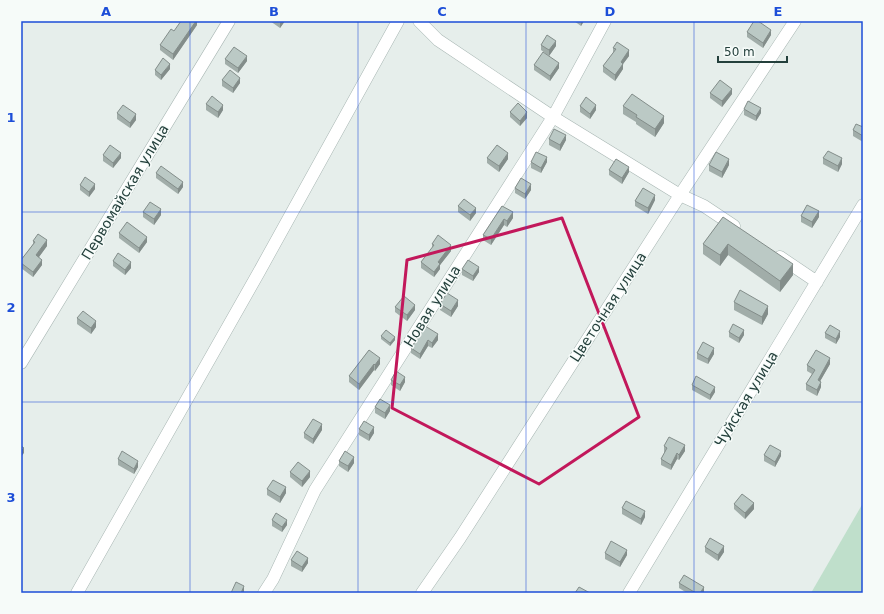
<svg xmlns="http://www.w3.org/2000/svg" width="884" height="614" viewBox="0 0 884 614" font-family="'DejaVu Sans',sans-serif">
<style>
.green{fill:#bfdfcb}
.lines{fill:none;stroke-linecap:round;stroke-linejoin:round}
.minor-casing{stroke:#a8b6b3;stroke-width:13}
.minor{stroke:#fff;stroke-width:12}
.wall{fill:#a1ada9}
.shaded-wall{fill:#838d8a}
.building{fill:#bbc9c5;stroke:#838d8a}
.marked{fill:none;stroke:#c2185b;stroke-width:3;stroke-linejoin:round}
.grid{fill:none;stroke:#1d4ed8;stroke-width:1;stroke-opacity:0.55}
.labels{text-anchor:middle;stroke-width:3;stroke-linejoin:round;paint-order:stroke}
.street-label{font-size:14px;fill:#24403c;stroke:#f6fbf9}
.neatline{fill:none;stroke:#1d4ed8;stroke-width:1.5}
.grid-label{font-size:13px;text-anchor:middle;font-weight:bold;fill:#1d4ed8}
</style>
<rect width="100%" height="100%" fill="#e6eeeb"/>
<path class="green" d="M 863,503 L 863,593 L 811,593 Z"/>
<g class="lines">
<g class="minor-casing">
<path id="minor" d="M 419,21 L 438,40 L 553,117 L 680,195 L 704,206 L 734,226
M 780,257 L 817,282
M 21,363 L 229,21
M 77,593 L 259,272 L 398,21
M 264,593 L 273,579 L 315,490 L 553,117 L 605,21
M 422,593 L 460,538 L 680,195 L 795,21
M 629,593 L 863,205"/>
</g>
<use href="#minor" class="minor"/>
</g>
<path class="wall" d="M 197,21 L 197,25 L 173,60 L 160,50 L 160,45 L 174,31 Z
M 270,21 L 285,21 L 280,28 Z
M 574,21 L 584,21 L 581,26 Z
M 747,32 L 771,35 L 763,48 L 747,37 Z
M 541,45 L 556,46 L 549,56 L 541,50 Z
M 613,48 L 629,56 L 623,64 L 623,69 L 615,81 L 603,72 L 603,66 L 613,53 Z
M 225,59 L 247,61 L 238,73 L 225,64 Z
M 534,65 L 559,68 L 550,81 L 534,70 Z
M 170,69 L 161,80 L 155,75 L 155,70 Z
M 222,80 L 240,83 L 233,93 L 222,86 Z
M 710,93 L 732,94 L 722,107 L 710,98 Z
M 206,104 L 223,110 L 218,118 L 206,110 Z
M 580,106 L 596,110 L 590,119 L 580,112 Z
M 623,106 L 664,123 L 655,137 L 636,124 L 636,122 L 623,114 Z
M 744,109 L 761,113 L 756,121 L 744,115 Z
M 510,112 L 527,118 L 520,126 L 510,117 Z
M 117,113 L 136,120 L 130,128 L 117,119 Z
M 863,127 L 863,142 L 853,136 L 853,130 Z
M 549,139 L 566,140 L 560,151 L 549,145 Z
M 103,155 L 121,158 L 113,168 L 103,161 Z
M 487,158 L 508,159 L 499,172 L 487,163 Z
M 823,158 L 842,164 L 838,172 L 823,164 Z
M 531,162 L 547,162 L 541,173 L 531,168 Z
M 709,165 L 729,165 L 722,178 L 709,171 Z
M 609,170 L 629,172 L 622,184 L 609,175 Z
M 156,173 L 183,187 L 178,194 L 156,178 Z
M 80,185 L 95,189 L 89,197 L 80,190 Z
M 515,188 L 531,190 L 525,199 L 515,193 Z
M 655,200 L 648,214 L 635,206 L 635,201 Z
M 458,206 L 476,213 L 470,221 L 458,212 Z
M 502,206 L 513,218 L 507,227 L 504,225 L 491,245 L 483,240 L 483,235 Z
M 143,212 L 161,215 L 154,225 L 143,217 Z
M 801,216 L 819,217 L 812,228 L 801,222 Z
M 723,217 L 793,275 L 780,292 L 728,255 L 720,266 L 703,254 L 703,244 Z
M 119,233 L 147,242 L 139,253 L 119,238 Z
M 33,241 L 47,246 L 39,257 L 42,265 L 33,277 L 21,268 L 21,260 L 33,244 Z
M 432,244 L 451,251 L 440,265 L 440,269 L 434,277 L 421,268 L 421,262 L 432,248 Z
M 113,261 L 131,268 L 125,275 L 113,266 Z
M 462,269 L 479,272 L 473,281 L 462,275 Z
M 734,302 L 768,314 L 762,325 L 734,310 Z
M 440,304 L 458,306 L 451,317 L 440,310 Z
M 395,307 L 415,310 L 407,321 L 395,312 Z
M 77,318 L 96,327 L 91,334 L 77,324 Z
M 425,326 L 438,340 L 432,348 L 428,346 L 420,359 L 411,353 L 411,348 Z
M 729,332 L 744,335 L 739,343 L 729,337 Z
M 825,333 L 840,337 L 836,344 L 825,338 Z
M 381,336 L 395,340 L 390,346 L 381,339 Z
M 369,350 L 380,364 L 375,371 L 374,370 L 359,390 L 349,382 L 349,376 Z
M 697,353 L 714,354 L 708,364 L 697,359 Z
M 830,364 L 820,381 L 821,387 L 817,396 L 806,390 L 806,384 L 812,374 L 807,371 L 807,365 Z
M 391,380 L 405,382 L 400,391 L 391,385 Z
M 692,385 L 715,392 L 710,400 L 692,390 Z
M 375,407 L 390,411 L 385,419 L 375,413 Z
M 359,429 L 374,433 L 369,441 L 359,435 Z
M 322,430 L 313,444 L 304,438 L 304,433 Z
M 664,446 L 685,451 L 679,460 L 677,459 L 671,470 L 661,465 L 661,459 L 665,452 L 664,452 Z
M 764,455 L 781,456 L 775,467 L 764,461 Z
M 118,459 L 138,467 L 134,474 L 118,465 Z
M 339,461 L 354,463 L 348,472 L 339,466 Z
M 290,472 L 310,477 L 302,487 L 290,477 Z
M 267,489 L 286,493 L 280,503 L 267,495 Z
M 734,504 L 754,509 L 745,519 L 734,509 Z
M 622,508 L 645,517 L 641,525 L 622,514 Z
M 272,520 L 287,525 L 282,532 L 272,526 Z
M 705,547 L 724,552 L 718,561 L 705,552 Z
M 605,553 L 627,555 L 620,567 L 605,559 Z
M 291,560 L 308,563 L 302,572 L 291,566 Z
M 679,583 L 704,592 L 704,593 L 687,593 L 679,588 Z"/>
<path class="shaded-wall" d="M 196,21 L 197,21 L 197,25 L 173,60 L 173,54 Z
M 281,21 L 285,21 L 280,28 L 280,23 Z
M 581,21 L 584,21 L 581,26 Z
M 771,30 L 771,35 L 763,48 L 763,43 Z
M 556,41 L 556,46 L 549,56 L 549,50 Z
M 629,50 L 629,56 L 623,64 L 623,69 L 615,81 L 615,75 L 621,62 Z
M 247,56 L 247,61 L 238,73 L 238,68 Z
M 559,63 L 559,68 L 550,81 L 550,76 Z
M 170,64 L 170,69 L 161,80 L 161,75 Z
M 240,78 L 240,83 L 233,93 L 233,88 Z
M 732,89 L 732,94 L 722,107 L 722,101 Z
M 223,105 L 223,110 L 218,118 L 218,112 Z
M 596,105 L 596,110 L 590,119 L 590,114 Z
M 761,108 L 761,113 L 756,121 L 756,116 Z
M 527,112 L 527,118 L 520,126 L 520,121 Z
M 136,114 L 136,120 L 130,128 L 130,123 Z
M 664,116 L 664,123 L 655,137 L 655,129 Z
M 566,135 L 566,140 L 560,151 L 560,145 Z
M 121,153 L 121,158 L 113,168 L 113,163 Z
M 508,153 L 508,159 L 499,172 L 499,166 Z
M 547,157 L 547,162 L 541,173 L 541,168 Z
M 842,158 L 842,164 L 838,172 L 838,166 Z
M 729,159 L 729,165 L 722,178 L 722,172 Z
M 629,167 L 629,172 L 622,184 L 622,178 Z
M 183,182 L 183,187 L 178,194 L 178,189 Z
M 95,184 L 95,189 L 89,197 L 89,192 Z
M 531,184 L 531,190 L 525,199 L 525,194 Z
M 655,195 L 655,200 L 648,214 L 648,208 Z
M 476,208 L 476,213 L 470,221 L 470,215 Z
M 161,209 L 161,215 L 154,225 L 154,219 Z
M 819,211 L 819,217 L 812,228 L 812,222 Z
M 513,212 L 513,218 L 507,227 L 507,221 Z
M 504,219 L 504,225 L 491,245 L 491,239 Z
M 147,237 L 147,242 L 139,253 L 139,248 Z
M 47,240 L 47,246 L 36,261 L 36,255 Z
M 728,244 L 728,255 L 720,266 L 720,255 Z
M 451,245 L 451,251 L 440,265 L 440,269 L 434,277 L 434,272 L 438,262 Z
M 42,260 L 42,265 L 33,277 L 33,272 Z
M 131,262 L 131,268 L 125,275 L 125,270 Z
M 793,264 L 793,275 L 780,292 L 780,281 Z
M 479,267 L 479,272 L 473,281 L 473,276 Z
M 458,300 L 458,306 L 451,317 L 451,311 Z
M 415,305 L 415,310 L 407,321 L 407,315 Z
M 768,306 L 768,314 L 762,325 L 762,317 Z
M 96,321 L 96,327 L 91,334 L 91,328 Z
M 744,330 L 744,335 L 739,343 L 739,338 Z
M 840,331 L 840,337 L 836,344 L 836,339 Z
M 438,334 L 438,340 L 432,348 L 432,343 Z
M 395,337 L 395,340 L 390,346 L 390,343 Z
M 428,340 L 428,346 L 420,359 L 420,354 Z
M 714,348 L 714,354 L 708,364 L 708,359 Z
M 380,358 L 380,364 L 375,371 L 375,365 Z
M 830,358 L 830,364 L 818,385 L 818,380 Z
M 374,364 L 374,370 L 359,390 L 359,384 Z
M 405,377 L 405,382 L 400,391 L 400,385 Z
M 821,382 L 821,387 L 817,396 L 817,390 Z
M 715,387 L 715,392 L 710,400 L 710,395 Z
M 390,405 L 390,411 L 385,419 L 385,413 Z
M 322,424 L 322,430 L 313,444 L 313,439 Z
M 374,427 L 374,433 L 369,441 L 369,435 Z
M 685,445 L 685,451 L 679,460 L 679,455 Z
M 24,448 L 24,453 L 21,457 L 21,451 Z
M 781,451 L 781,456 L 775,467 L 775,462 Z
M 677,453 L 677,459 L 671,470 L 671,465 Z
M 354,457 L 354,463 L 348,472 L 348,466 Z
M 138,461 L 138,467 L 134,474 L 134,469 Z
M 310,471 L 310,477 L 302,487 L 302,481 Z
M 286,487 L 286,493 L 280,503 L 280,497 Z
M 754,503 L 754,509 L 745,519 L 745,513 Z
M 645,511 L 645,517 L 641,525 L 641,519 Z
M 287,520 L 287,525 L 282,532 L 282,527 Z
M 724,546 L 724,552 L 718,561 L 718,555 Z
M 627,550 L 627,555 L 620,567 L 620,562 Z
M 308,558 L 308,563 L 302,572 L 302,567 Z
M 244,586 L 244,593 L 241,593 Z
M 704,587 L 704,593 L 700,593 Z"/>
<path class="building" d="M 181,21 L 196,21 L 173,54 L 160,45 L 171,29 L 174,31 Z
M 754,21 L 758,21 L 771,30 L 763,43 L 747,32 Z
M 547,35 L 556,41 L 549,50 L 541,45 Z
M 617,42 L 629,50 L 621,62 L 623,64 L 615,75 L 603,66 L 616,49 L 613,48 Z
M 234,47 L 247,56 L 238,68 L 225,59 Z
M 543,52 L 559,63 L 550,76 L 534,65 Z
M 163,58 L 170,64 L 161,75 L 155,70 Z
M 230,70 L 240,78 L 233,88 L 222,80 Z
M 720,80 L 732,89 L 722,101 L 710,93 Z
M 632,94 L 664,116 L 655,129 L 636,117 L 637,115 L 623,106 Z
M 212,96 L 223,105 L 218,112 L 206,104 Z
M 586,97 L 596,105 L 590,114 L 580,106 Z
M 748,101 L 761,108 L 756,116 L 744,109 Z
M 518,103 L 527,112 L 520,121 L 510,112 Z
M 123,105 L 136,114 L 130,123 L 117,113 Z
M 856,124 L 863,127 L 863,136 L 853,130 Z
M 554,129 L 566,135 L 560,145 L 549,139 Z
M 110,145 L 121,153 L 113,163 L 103,155 Z
M 497,145 L 508,153 L 499,166 L 487,158 Z
M 828,151 L 842,158 L 838,166 L 823,158 Z
M 536,152 L 547,157 L 541,168 L 531,162 Z
M 716,152 L 729,159 L 722,172 L 709,165 Z
M 616,159 L 629,167 L 622,178 L 609,170 Z
M 161,166 L 183,182 L 178,189 L 156,173 Z
M 85,177 L 95,184 L 89,192 L 80,185 Z
M 521,178 L 531,184 L 525,194 L 515,188 Z
M 643,188 L 655,195 L 648,208 L 635,201 Z
M 464,199 L 476,208 L 470,215 L 458,206 Z
M 150,202 L 161,209 L 154,219 L 143,212 Z
M 807,205 L 819,211 L 812,222 L 801,216 Z
M 502,206 L 513,212 L 507,221 L 504,219 L 491,239 L 483,235 Z
M 723,217 L 793,264 L 780,281 L 728,244 L 720,255 L 703,244 Z
M 127,222 L 147,237 L 139,248 L 119,233 Z
M 38,234 L 47,240 L 36,255 L 42,260 L 33,272 L 21,263 L 21,260 L 35,242 L 33,241 Z
M 438,235 L 451,245 L 438,262 L 440,264 L 434,272 L 421,262 L 434,245 L 432,244 Z
M 118,253 L 131,262 L 125,270 L 113,261 Z
M 468,260 L 479,267 L 473,276 L 462,269 Z
M 740,290 L 768,306 L 762,317 L 734,302 Z
M 447,293 L 458,300 L 451,311 L 440,304 Z
M 404,296 L 415,305 L 407,315 L 395,307 Z
M 83,311 L 96,321 L 91,328 L 77,318 Z
M 733,324 L 744,330 L 739,338 L 729,332 Z
M 830,325 L 840,331 L 836,339 L 825,333 Z
M 425,326 L 438,334 L 432,343 L 428,340 L 420,354 L 411,348 Z
M 386,330 L 395,337 L 390,343 L 381,336 Z
M 703,342 L 714,348 L 708,359 L 697,353 Z
M 369,350 L 380,358 L 375,365 L 374,364 L 359,384 L 349,376 Z
M 816,350 L 830,358 L 818,380 L 821,382 L 817,390 L 806,384 L 815,370 L 807,365 Z
M 396,371 L 405,377 L 400,385 L 391,380 Z
M 696,376 L 715,387 L 710,395 L 692,385 Z
M 380,399 L 390,405 L 385,413 L 375,407 Z
M 313,419 L 322,424 L 313,439 L 304,433 Z
M 364,421 L 374,427 L 369,435 L 359,429 Z
M 669,437 L 685,445 L 679,455 L 677,453 L 671,465 L 661,459 L 667,448 L 664,446 Z
M 770,445 L 781,451 L 775,462 L 764,455 Z
M 21,446 L 24,448 L 21,451 Z
M 122,451 L 138,461 L 134,469 L 118,459 Z
M 345,451 L 354,457 L 348,466 L 339,461 Z
M 298,462 L 310,471 L 302,481 L 290,472 Z
M 273,480 L 286,487 L 280,497 L 267,489 Z
M 742,494 L 754,503 L 745,513 L 734,504 Z
M 626,501 L 645,511 L 641,519 L 622,508 Z
M 276,513 L 287,520 L 282,527 L 272,520 Z
M 710,538 L 724,546 L 718,555 L 705,547 Z
M 611,541 L 627,550 L 620,562 L 605,553 Z
M 297,551 L 308,558 L 302,567 L 291,560 Z
M 684,575 L 704,587 L 700,593 L 696,593 L 679,583 Z
M 236,582 L 244,586 L 241,593 L 231,593 Z
M 579,587 L 590,593 L 575,593 Z"/>
<path class="marked" d="M 562,218 L 639,417 L 539,484 L 392,408 L 407,260 Z"/>
<path class="grid" d="M 190,21 L 190,593M 358,21 L 358,593M 526,21 L 526,593M 694,21 L 694,593M 21,212 L 863,212M 21,402 L 863,402"/>
<g class="labels">
<g class="street-label">
<text transform="translate(125 192) rotate(-59)" y="5">Первомайская улица</text>
<text transform="translate(432 306) rotate(-58)" y="5">Новая улица</text>
<text transform="translate(608 307) rotate(-57)" y="5">Цветочная улица</text>
<text transform="translate(746 399) rotate(-59)" y="5">Чуйская улица</text>
</g>
</g>
<rect width="884" height="614" fill="none" stroke="#f6fbf9" stroke-width="44"/>
<path d="M718 56v6h69v-6" fill="none" stroke="#24403c" stroke-width="2"/>
<text x="724" y="56" font-size="12" fill="#24403c" stroke="#f6fbf9" stroke-width="3" paint-order="stroke">50 m</text>
<rect x="22" y="22" width="840" height="570" class="neatline"/>
<g class="grid-label">
<text x="106" y="16">A</text>
<text x="274" y="16">B</text>
<text x="442" y="16">C</text>
<text x="610" y="16">D</text>
<text x="778" y="16">E</text>
<text x="11" y="122">1</text>
<text x="11" y="312">2</text>
<text x="11" y="502">3</text>
</g>
</svg>
